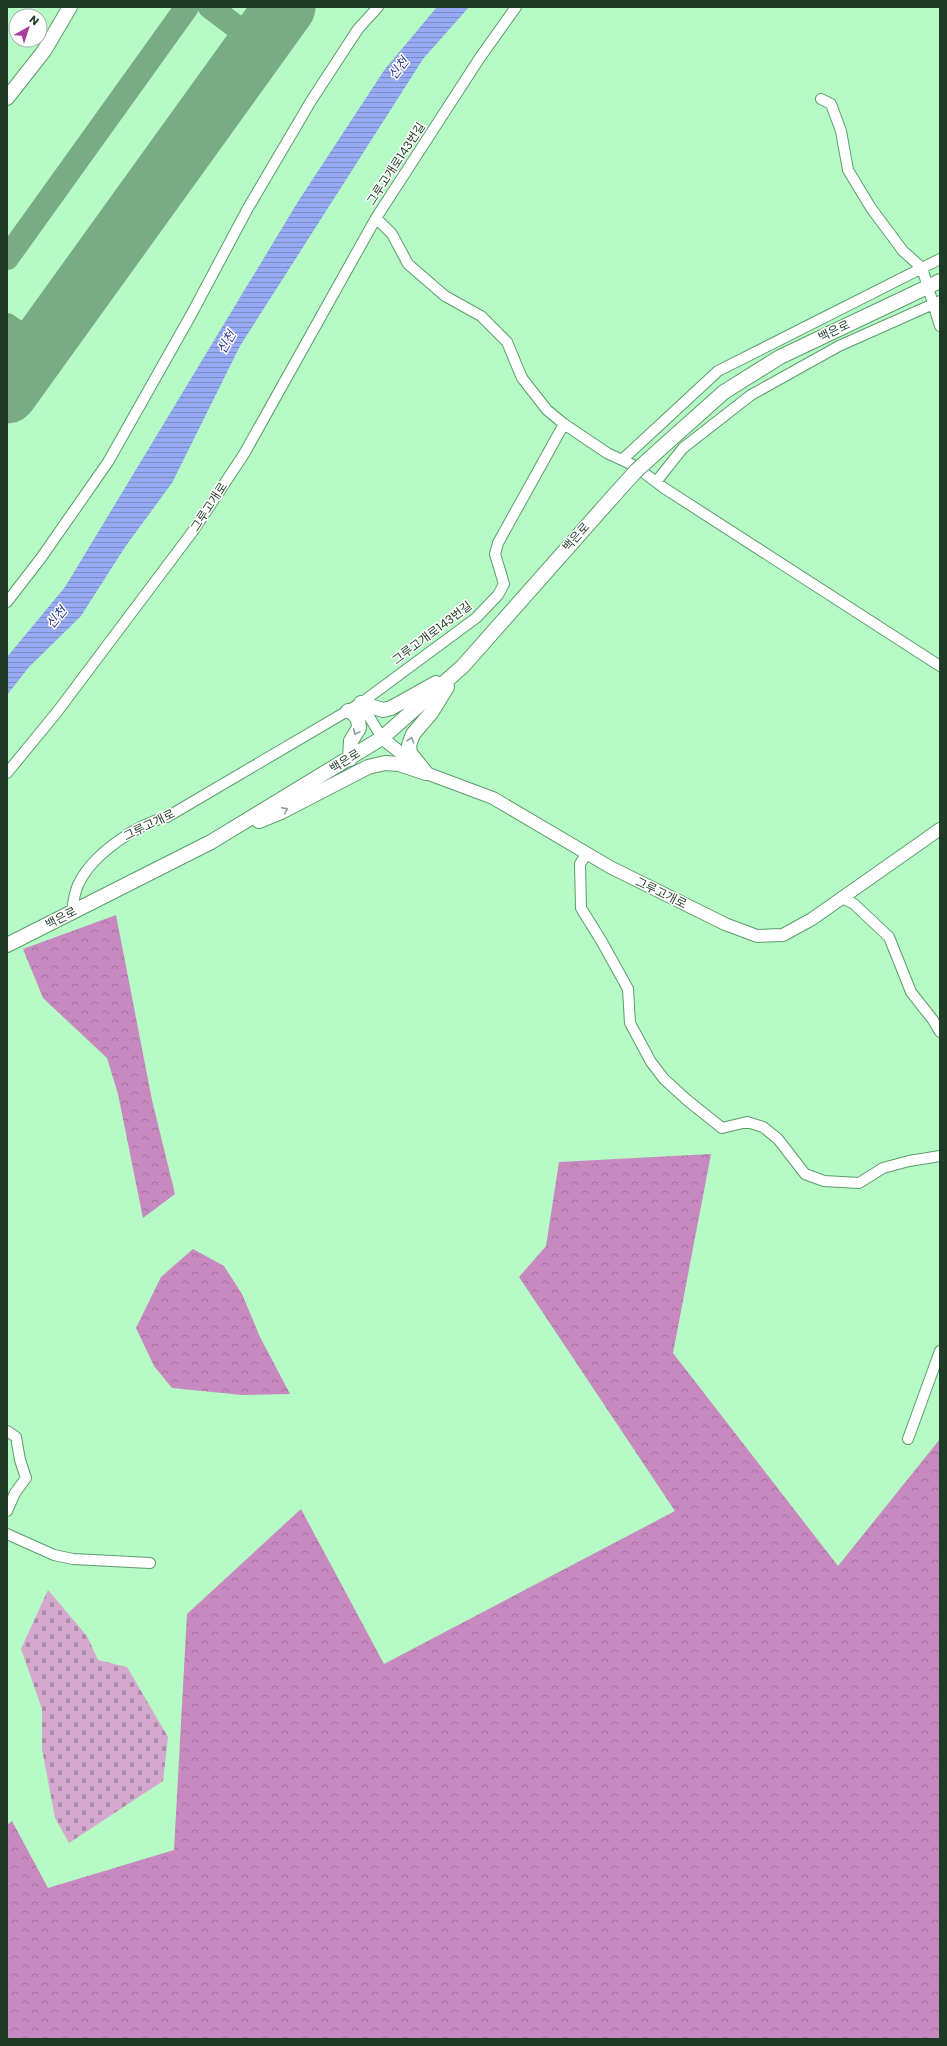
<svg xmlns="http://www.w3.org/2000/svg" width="947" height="2046" viewBox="0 0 947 2046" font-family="Poppins,'Noto Sans KR',sans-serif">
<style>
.forest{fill:url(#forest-crowns)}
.cemetery{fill:url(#cemetery-stones)}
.water{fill:url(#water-rules)}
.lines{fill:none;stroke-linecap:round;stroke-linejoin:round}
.taxiway{stroke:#79ac85;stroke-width:24}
.runway{stroke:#79ac85;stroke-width:61}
.minor-casing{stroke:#5c9c6c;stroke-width:12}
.tertiary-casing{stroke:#5c9c6c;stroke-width:14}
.secondary-casing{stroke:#5c9c6c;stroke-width:16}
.minor{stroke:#fff;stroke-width:10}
.tertiary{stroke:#fff;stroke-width:12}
.secondary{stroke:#fff;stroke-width:14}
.secondary-bridge-casing{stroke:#5c9c6c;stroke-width:16;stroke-linecap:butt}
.secondary-bridge{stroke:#fff;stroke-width:14}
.oneway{stroke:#8f9c92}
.labels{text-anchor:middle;stroke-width:3;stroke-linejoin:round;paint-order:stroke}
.street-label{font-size:12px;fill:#1f3a26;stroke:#fff}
.water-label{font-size:13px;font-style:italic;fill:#283587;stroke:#fff}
</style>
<defs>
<pattern id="forest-crowns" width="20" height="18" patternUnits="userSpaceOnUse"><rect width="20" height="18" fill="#c889c0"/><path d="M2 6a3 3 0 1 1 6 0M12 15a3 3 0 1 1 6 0" fill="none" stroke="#a2719c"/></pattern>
<pattern id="cemetery-stones" width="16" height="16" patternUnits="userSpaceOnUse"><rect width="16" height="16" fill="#d5a9cf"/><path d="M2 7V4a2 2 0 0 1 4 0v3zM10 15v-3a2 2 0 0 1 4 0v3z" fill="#ac8ba8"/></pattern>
<pattern id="water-rules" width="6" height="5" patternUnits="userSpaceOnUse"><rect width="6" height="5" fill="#96abf3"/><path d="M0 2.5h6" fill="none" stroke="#7a8cc5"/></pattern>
</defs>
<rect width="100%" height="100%" fill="#b6fac5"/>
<path class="forest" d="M 116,915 L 152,1100 L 175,1194 L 143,1218 L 118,1094 L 107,1058 L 43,998 L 23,949 Z
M 711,1154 L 673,1353 L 838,1566 L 940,1439 L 940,2039 L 7,2039 L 7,1825 L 12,1821 L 48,1888 L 174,1850 L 187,1614 L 301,1509 L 384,1664 L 675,1511 L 519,1277 L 546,1246 L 559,1162 Z
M 193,1249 L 224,1266 L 242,1294 L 260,1337 L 290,1394 L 242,1395 L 172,1388 L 154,1366 L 136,1328 L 161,1277 Z"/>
<path class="cemetery" d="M 48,1590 L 87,1636 L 98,1660 L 127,1667 L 168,1737 L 163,1781 L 69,1843 L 55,1818 L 42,1749 L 42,1709 L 21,1649 Z"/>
<path class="water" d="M 437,7 L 469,7 L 423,59 L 240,346 L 172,483 L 125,547 L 81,616 L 29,667 L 7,695 L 7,657 L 65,587 L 299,200 L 385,69 Z"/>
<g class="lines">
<path class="taxiway" d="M 210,7 L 259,44
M 7,258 L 187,7
M 7,325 L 40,348"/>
<path class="runway" d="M 7,393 L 285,7"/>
<g class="minor-casing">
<path id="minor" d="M 821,99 L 831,104 L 841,131 L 848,170 L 871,208 L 903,251 L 922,268 L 940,326
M 376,218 L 392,234 L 408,264 L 445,296 L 481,316 L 507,342 L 522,378 L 547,410 L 564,424 L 607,453 L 635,466 L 664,488 L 940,666
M 623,459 L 718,371 L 940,259
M 656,482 L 683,448 L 751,395 L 839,346 L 940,301
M 7,602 L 41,558 L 108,462 L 191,315 L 248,208 L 311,101 L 358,29 L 378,7
M 361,703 L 382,738
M 7,773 L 57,712 L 193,531 L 244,454 L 376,218 L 479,59 L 516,7
M 587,853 L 580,864 L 581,908 L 602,942 L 628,989 L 630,1023 L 651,1062 L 664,1079 L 687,1100 L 722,1128 L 747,1122 L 763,1127 L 778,1139 L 805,1174 L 824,1181 L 859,1183 L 883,1168 L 909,1161 L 940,1156
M 842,898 L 854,904 L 889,937 L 911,992 L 933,1020 L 940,1032
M 72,913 C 73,903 74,892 79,883 C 93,854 137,824 167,817 L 361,703 L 476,618 L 498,595 L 504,584 L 495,554 L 498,543 L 564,424
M 7,1431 L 16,1437 L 20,1460 L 26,1478 L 15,1493 L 7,1511
M 908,1439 L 940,1351
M 7,1534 L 54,1555 L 73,1559 L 150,1563"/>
</g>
<g class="tertiary-casing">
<path id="tertiary" d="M 382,738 L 426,773 L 493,798 L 610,867 L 725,924 L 757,936 L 783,935 L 812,919 L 940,829"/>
</g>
<g class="secondary-casing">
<path id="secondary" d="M 7,98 L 44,51 L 70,7
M 659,450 L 724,392 L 780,357 L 940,281
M 361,703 L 383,710 L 391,708 L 436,683
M 348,711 L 353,713 L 358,719 L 359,728 L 351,741 L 350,759
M 426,773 L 410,753 L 409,745 L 413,734 L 431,713 L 447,687
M 259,821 L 281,812 L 368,767 L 385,763 L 399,764 L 426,773
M 7,945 L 211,842 L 382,738 L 463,666 L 617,492"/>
</g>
<use href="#minor" class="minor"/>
<use href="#tertiary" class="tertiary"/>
<use href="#secondary" class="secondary"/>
<g class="secondary-bridge-casing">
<path id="secondary-bridge" d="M 617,492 L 636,471 L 659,450"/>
</g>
<use href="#secondary-bridge" class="secondary-bridge"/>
</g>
<defs><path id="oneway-chevron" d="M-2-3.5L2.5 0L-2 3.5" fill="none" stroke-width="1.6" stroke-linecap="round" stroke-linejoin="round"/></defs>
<g class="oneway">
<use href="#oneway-chevron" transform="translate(356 732) rotate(114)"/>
<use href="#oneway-chevron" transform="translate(411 740) rotate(-71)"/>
<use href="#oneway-chevron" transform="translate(285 810) rotate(-26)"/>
</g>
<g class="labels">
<g class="street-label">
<text transform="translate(396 164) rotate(-57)" y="4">그루고개로143번길</text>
<text transform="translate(834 331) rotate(-26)" y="4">백은로</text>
<text transform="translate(209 507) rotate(-57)" y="4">그루고개로</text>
<text transform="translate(576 537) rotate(-48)" y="4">백은로</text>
<text transform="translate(432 633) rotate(-37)" y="4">그루고개로143번길</text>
<text transform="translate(345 761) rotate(-32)" y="4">백은로</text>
<text transform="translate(149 825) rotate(-26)" y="4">그루고개로</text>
<text transform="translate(661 893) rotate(26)" y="4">그루고개로</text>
<text transform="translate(61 918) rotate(-27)" y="4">백은로</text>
</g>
<g class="water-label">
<text transform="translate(398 68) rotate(-53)" y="5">신천</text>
<text transform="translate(226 342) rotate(-60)" y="5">신천</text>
<text transform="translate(56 617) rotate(-51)" y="5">신천</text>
</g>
</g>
<rect width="947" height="2046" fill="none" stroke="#1f3a26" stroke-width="16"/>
<g transform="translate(28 28) rotate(39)"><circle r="19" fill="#ffffff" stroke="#a5b0a8"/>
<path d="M0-3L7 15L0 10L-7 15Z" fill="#a83e9f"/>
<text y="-6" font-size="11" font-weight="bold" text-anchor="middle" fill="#1f3a26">N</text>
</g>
</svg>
